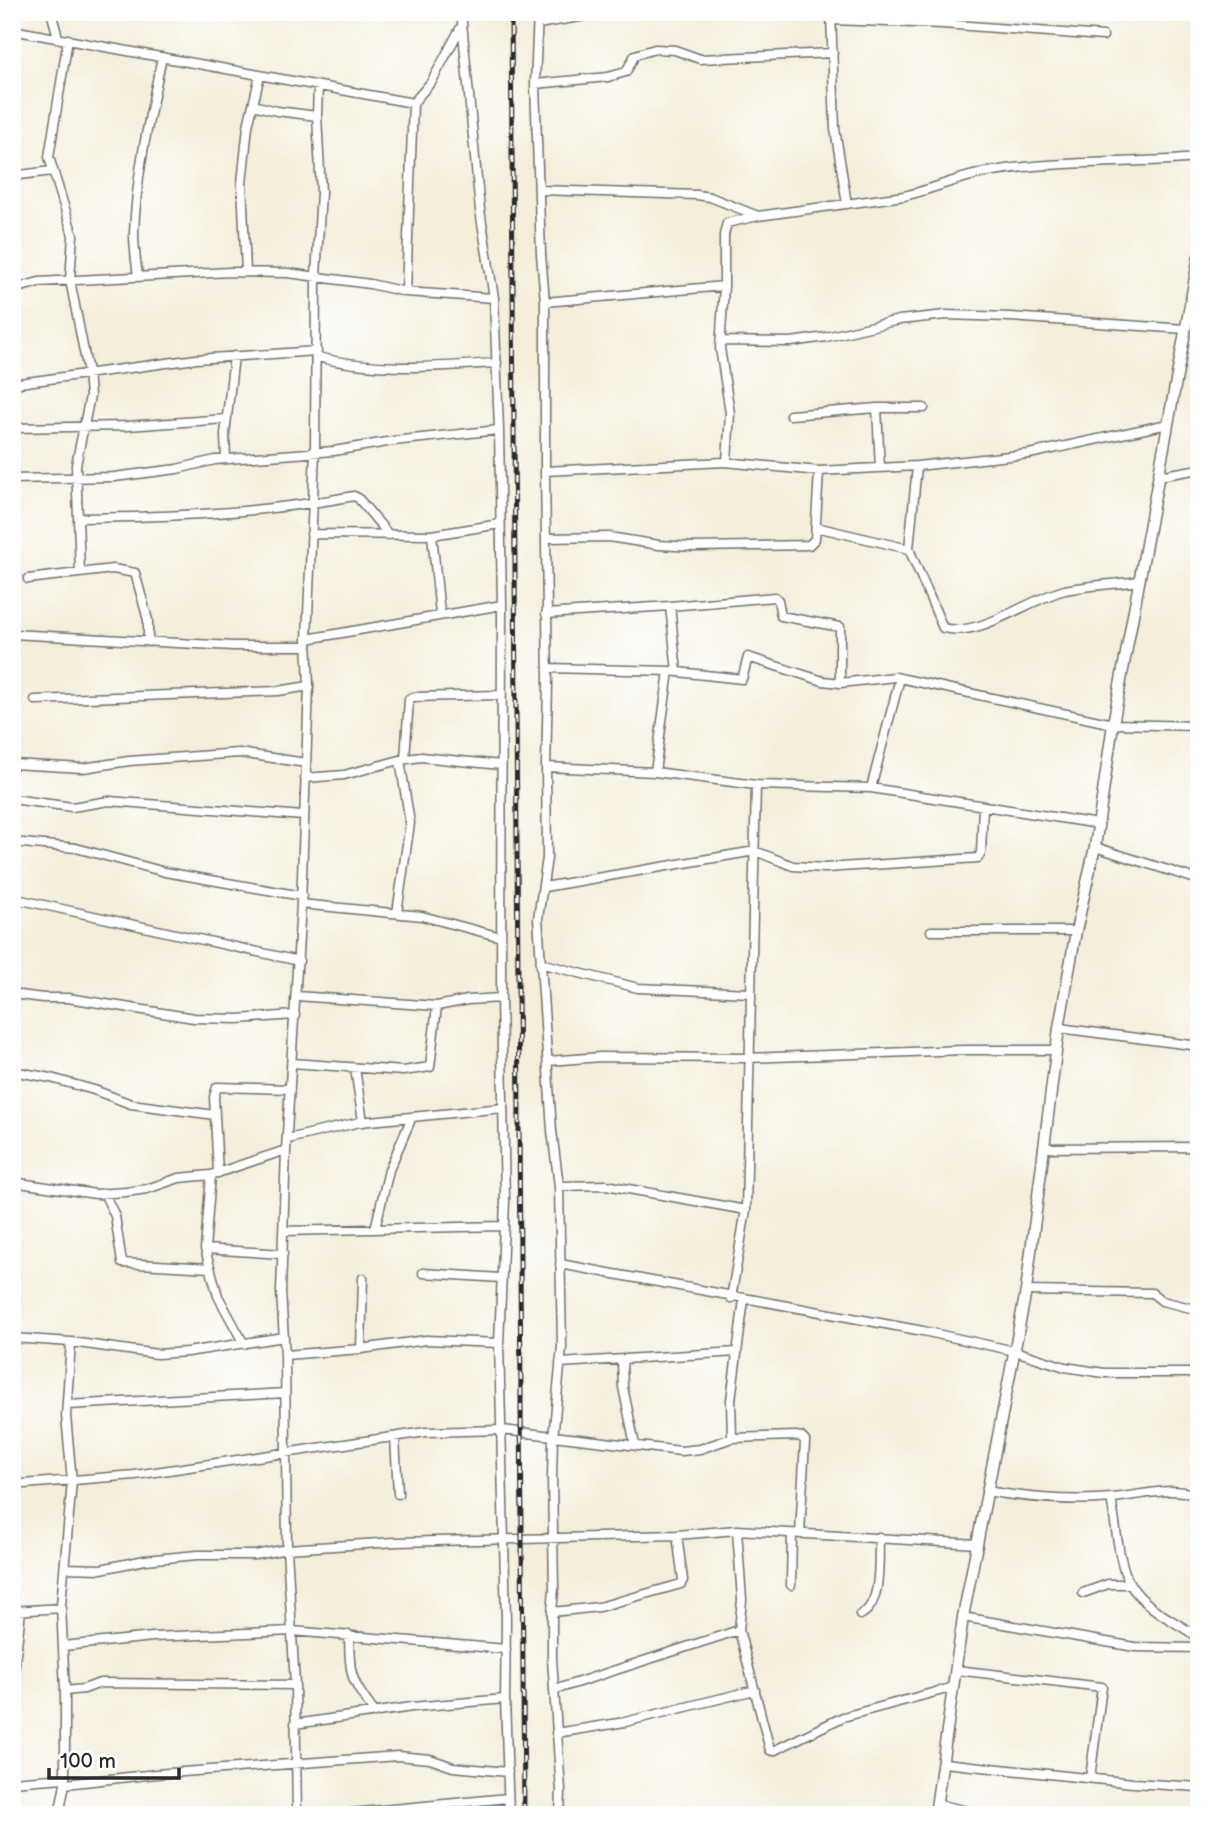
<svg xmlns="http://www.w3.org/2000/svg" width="1211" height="1827" viewBox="0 0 1211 1827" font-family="'Balsamiq Sans',sans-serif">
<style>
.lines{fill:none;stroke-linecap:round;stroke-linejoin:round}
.minor-casing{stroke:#716f69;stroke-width:11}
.tertiary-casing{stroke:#716f69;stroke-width:13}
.minor{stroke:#fff;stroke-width:8}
.tertiary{stroke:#fff;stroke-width:10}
.rail-casing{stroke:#2b2b2b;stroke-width:5}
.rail{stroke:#fff;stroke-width:2.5;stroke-dasharray:8;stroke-linecap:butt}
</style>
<rect width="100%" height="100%" fill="#fff"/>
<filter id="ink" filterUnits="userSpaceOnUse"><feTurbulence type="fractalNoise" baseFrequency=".0143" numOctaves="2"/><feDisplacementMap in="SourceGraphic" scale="14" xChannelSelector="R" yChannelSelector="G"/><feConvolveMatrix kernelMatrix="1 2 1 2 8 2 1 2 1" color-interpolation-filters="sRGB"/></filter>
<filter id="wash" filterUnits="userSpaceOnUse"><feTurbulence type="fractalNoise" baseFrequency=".00686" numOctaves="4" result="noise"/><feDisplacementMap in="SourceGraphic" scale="28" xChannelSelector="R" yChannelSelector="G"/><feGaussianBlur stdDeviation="1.57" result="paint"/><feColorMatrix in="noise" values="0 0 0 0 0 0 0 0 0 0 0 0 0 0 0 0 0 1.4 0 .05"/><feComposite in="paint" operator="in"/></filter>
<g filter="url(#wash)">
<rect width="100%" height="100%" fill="#f4eedb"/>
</g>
<g filter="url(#ink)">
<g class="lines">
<g class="minor-casing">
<path id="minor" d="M 51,12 L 58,37
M 461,12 L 480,210 L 494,298 L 499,430 L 502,605 L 501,998 L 505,1201 L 499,1343 L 506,1620 L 505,1699 L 509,1815
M 538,12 L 535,84 L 541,254 L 545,302 L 545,471 L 548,684 L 546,767 L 547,858 L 538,918 L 552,1131 L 559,1186 L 562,1347 L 553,1438 L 552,1478 L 554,1589 L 552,1612 L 552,1659 L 561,1791 L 560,1815
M 831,12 L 835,129 L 847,204
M 831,20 L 943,24 L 1103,36
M 538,24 L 609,12
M 12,30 L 413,103
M 68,39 L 49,157 L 73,235 L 70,280 L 88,372 L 90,396 L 76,465 L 80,572
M 535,84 L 608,77 L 626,72 L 635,55 L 655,49 L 675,50 L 700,59 L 833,53
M 253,105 L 277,111 L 317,116
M 12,176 L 52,171
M 539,190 L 697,195 L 710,197 L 758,216
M 246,272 L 242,183 L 248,126 L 260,75
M 138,276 C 136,262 134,247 134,233 C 136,174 150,115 162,57
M 406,292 L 413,103 L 432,81 L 461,27
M 12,295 L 18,288 L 39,282 L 230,272 L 288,273 L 370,284 L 406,292 L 494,298
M 545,302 L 724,286
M 721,341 L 791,342 L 826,337 L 899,320 L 946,315 L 1010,317 L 1185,329
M 317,357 C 376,372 436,367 497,363
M 12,384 L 196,359 L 317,351
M 877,408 L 880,468
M 790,415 L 877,408 L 924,408
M 12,428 L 127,426 L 226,419
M 226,459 L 225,434 L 234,356
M 727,462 L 730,413 L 720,348 L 724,286 L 724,235 L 727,223 L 758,216 L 904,196 C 933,189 959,177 988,172 C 1056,160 1129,164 1199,158
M 917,466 L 909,549 L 943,628 C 981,638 1028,599 1065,590 C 1089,585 1116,584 1140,581
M 545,471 L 725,462 L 819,471 L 917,466 L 1029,454 L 1168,424
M 1159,476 L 1199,469
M 12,479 L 114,477 L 177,469 L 215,460 L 334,451 L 393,441 L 499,430
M 78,518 C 170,517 264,513 354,496 L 358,498 L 389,535
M 816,527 L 909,549
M 311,534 L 432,535 L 500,524
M 432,535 L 440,614
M 547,538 L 609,537 L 659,545 L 694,547 L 809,545 L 815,539 L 819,471
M 28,579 L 113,569 L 135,573 L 148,620 L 148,642
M 670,606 L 677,672
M 546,614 L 670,606 L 775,597 L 778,600 L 781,616 L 840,627 L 840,683
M 12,634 L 233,646 L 307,646
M 307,639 L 502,605
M 548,668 L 669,671 L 742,679 L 748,657 L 823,681 L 840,683 L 895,677 L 1113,724 L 1199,726
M 35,700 L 278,691 L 309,686
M 405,759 L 409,699 L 413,697 L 501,695
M 12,764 L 83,768 L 129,761 L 239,753 L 306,763
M 546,767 L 655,772 L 756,785 L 871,788 L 1098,824
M 655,772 L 669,671
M 305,778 L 344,775 L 400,760 L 421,757 L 501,765
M 871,788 L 900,678
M 12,799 L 72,807 L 109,801 L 303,816
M 12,842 L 76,848 L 165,872 L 302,896
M 1095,847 L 1199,880
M 544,887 L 755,851 L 793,866 L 825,868 L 978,858 L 981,853 L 983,806
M 12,898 L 299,961
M 301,904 L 422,916 L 501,937
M 397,913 L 410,823 L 400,760
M 931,931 L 1076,931
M 540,963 L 638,988 L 750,993
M 12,994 L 43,998 L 68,998 L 194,1018 L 238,1019 L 295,1015
M 296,996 L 437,1006 L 468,1000 L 501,998
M 1059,1028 L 1199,1046
M 548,1061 L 601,1057 L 748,1058 L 964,1050 L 1056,1050
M 292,1063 L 403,1071 L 430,1067 L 437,1006
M 355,1068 L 363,1122
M 12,1071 L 51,1078 L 94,1090 L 131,1104 L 215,1115
M 288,1139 L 360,1122 L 503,1108
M 1043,1148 L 1199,1147
M 218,1173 L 214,1097 L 217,1087 L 290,1089
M 211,1175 L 205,1249 L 218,1296 L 244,1344
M 12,1182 L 96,1194 L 126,1192 L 147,1189 L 179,1178 L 211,1175 L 286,1150
M 559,1186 L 606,1185 L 746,1210
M 104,1193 L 115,1216 L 122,1263 L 210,1268
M 375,1229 L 389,1170 L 412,1117
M 284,1231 L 504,1226
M 205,1249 L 283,1254
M 560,1264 L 923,1331 L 1015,1351 L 1065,1367 L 1104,1373 L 1199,1373
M 423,1273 L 501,1278
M 1026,1291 L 1152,1293 L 1162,1301 L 1199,1310
M 731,1298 L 746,1210 L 756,785
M 12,1338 L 71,1342 L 157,1354 L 187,1352 L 284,1337
M 361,1349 L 363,1278
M 285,1355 L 361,1349 L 426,1340 L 499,1343
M 622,1361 L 623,1387 L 635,1445
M 560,1363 L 737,1352
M 67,1405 L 285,1393
M 395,1437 L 398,1494
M 732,1438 L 731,1400 L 744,1299
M 12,1485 L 135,1475 L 426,1432 L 502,1430 L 681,1451 L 700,1449 L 732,1438 L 796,1436 L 801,1437 L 805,1441 L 800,1534
M 986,1491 C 1028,1498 1070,1502 1112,1498 C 1147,1495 1163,1486 1199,1495
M 1111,1498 C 1116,1523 1118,1563 1130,1584 C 1145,1609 1177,1622 1199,1638
M 737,1530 L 742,1600 L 739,1630 L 770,1750 L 773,1751 L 843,1717 L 954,1687
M 65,1568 L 101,1569 L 145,1560 L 197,1555 L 255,1555 L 287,1549 L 396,1542 L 677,1535 L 737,1530 L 978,1544
M 791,1585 L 792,1534
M 1083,1593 L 1108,1584 L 1130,1584
M 12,1611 L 62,1608
M 552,1612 L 599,1607 L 681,1584 L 683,1580 L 677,1535
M 860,1615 C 883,1605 878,1559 879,1537
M 963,1617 L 1135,1647 L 1199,1648
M 349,1635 C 350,1677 350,1679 375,1713
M 63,1646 L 153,1637 L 292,1631 L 506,1649
M 956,1670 L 1102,1687 L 1090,1778
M 12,1688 L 21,1611
M 554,1690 L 739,1630
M 65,1691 L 84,1689 L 100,1683 L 295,1685
M 295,1724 L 412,1707 L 505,1699
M 556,1733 L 625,1722 L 755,1690
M 944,1763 L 1133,1783 L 1199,1787
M 12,1782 L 64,1778
M 65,1784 L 156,1774 L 398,1756 L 430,1759 L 453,1767 L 508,1772
M 937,1804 L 985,1815
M 59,1815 L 65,1784 L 65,1691 L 61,1605 L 72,1481 L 66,1416 L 71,1342
M 297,1815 L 295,1685 L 287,1549 L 285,1355 L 281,1292 L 286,1150 L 301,904 L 309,686 L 307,639 L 315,452 L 316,276 L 321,192 L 317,116 L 318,86
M 330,1815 L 508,1798"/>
</g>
<g class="tertiary-casing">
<path id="tertiary" d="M 935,1815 L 963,1617 L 1026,1291 L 1059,1028 L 1076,931 L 1095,847 L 1113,724 L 1199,256"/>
</g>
<use href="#minor" class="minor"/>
<use href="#tertiary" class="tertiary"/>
<g class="rail-casing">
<path id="rail" d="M 511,12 L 524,1815"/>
</g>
<use href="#rail" class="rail"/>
</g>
</g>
<rect width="1211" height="1827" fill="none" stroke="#fff" stroke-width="42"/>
<path d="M49 1768v10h130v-10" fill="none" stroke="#2b2b2b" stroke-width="3.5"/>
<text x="60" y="1768" font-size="21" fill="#2b2b2b" stroke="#ffffff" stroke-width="5" paint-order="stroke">100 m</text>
</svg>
